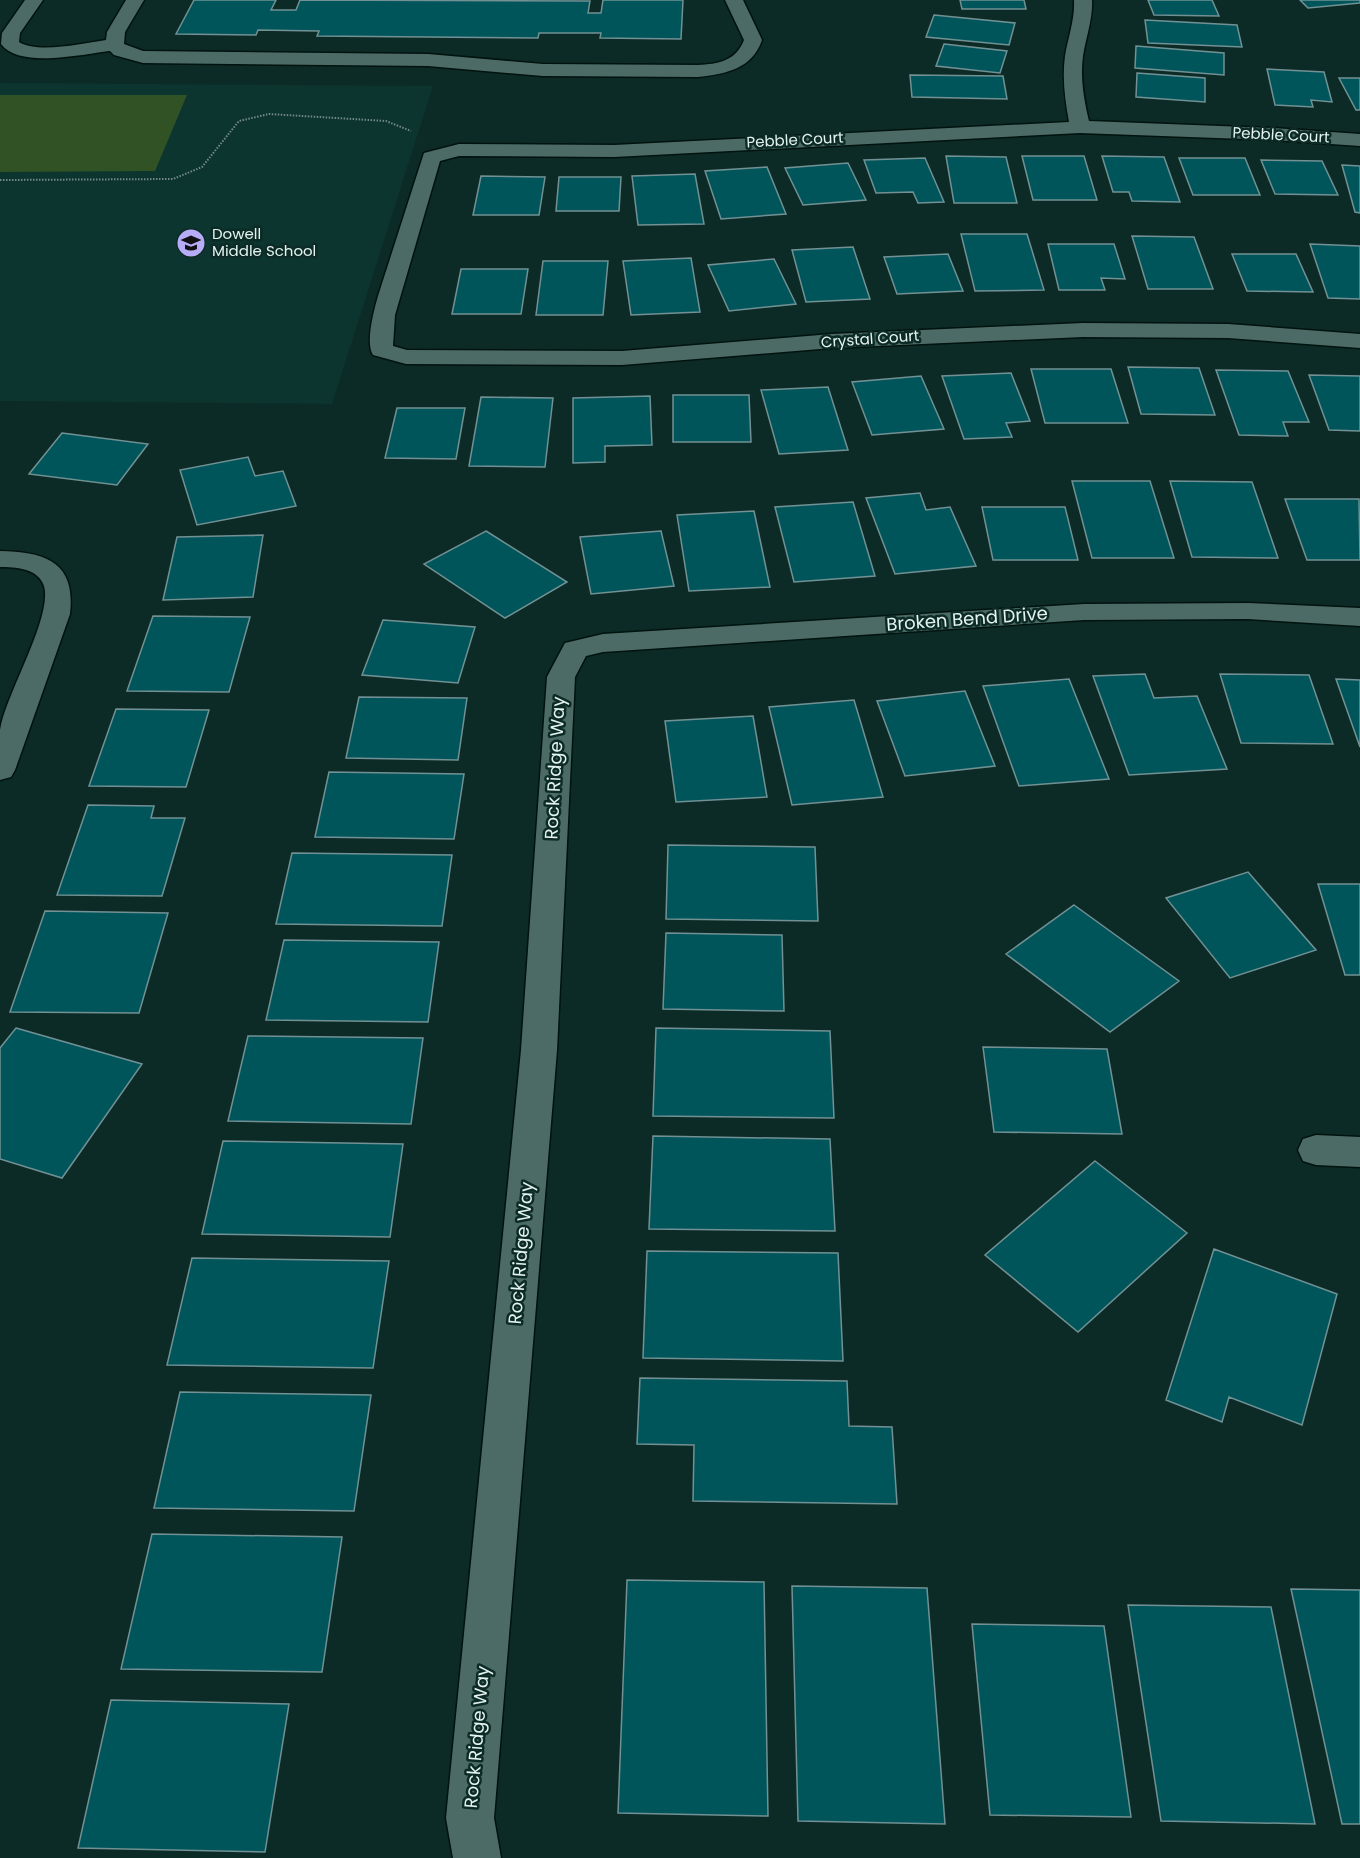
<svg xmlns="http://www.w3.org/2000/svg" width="1360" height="1858" viewBox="0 0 1360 1858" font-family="Poppins,sans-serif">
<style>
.built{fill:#0c352f}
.green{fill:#305224}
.building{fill:#00555b;stroke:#719194;stroke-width:1.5}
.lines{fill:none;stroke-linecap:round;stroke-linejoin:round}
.minor-casing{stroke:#00130f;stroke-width:3}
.path{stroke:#728985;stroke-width:2;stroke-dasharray:1.5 1.5;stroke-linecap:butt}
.minor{fill:#4d6b66;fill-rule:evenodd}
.labels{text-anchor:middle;stroke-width:5;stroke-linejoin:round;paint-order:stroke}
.far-street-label{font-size:15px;fill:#e3f3f0;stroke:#0d2b26}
.far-poi-label{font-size:15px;fill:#e3f3f0;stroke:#0d2b26;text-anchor:start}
.street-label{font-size:18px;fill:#e3f3f0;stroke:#0d2b26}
</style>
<rect width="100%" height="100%" fill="#0d2b26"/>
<path class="built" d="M 0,83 L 433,86 L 332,404 L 0,401 Z"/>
<path class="green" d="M 0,95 L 187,95 L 155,171 L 0,172 Z"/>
<path class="building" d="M 194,0 L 276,0 L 271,10 L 296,10 L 300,0 L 590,1 L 588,13 L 601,13 L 603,0 L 683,0 L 681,39 L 600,38 L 601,33 L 539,33 L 538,38 L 317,36 L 319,31 L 258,30 L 256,35 L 176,34 Z
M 960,0 L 1024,0 L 1026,9 L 962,9 Z
M 1148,0 L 1212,0 L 1219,16 L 1154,15 Z
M 1300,0 L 1360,0 L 1360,3 L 1308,8 Z
M 934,15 L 1015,23 L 1009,45 L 926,37 Z
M 1145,20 L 1237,25 L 1242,47 L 1148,43 Z
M 944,44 L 1007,51 L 1000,73 L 936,66 Z
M 1136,46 L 1224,53 L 1224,75 L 1135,68 Z
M 1267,69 L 1324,72 L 1332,102 L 1311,100 L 1313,107 L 1275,105 Z
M 1137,73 L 1205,78 L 1205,102 L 1136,97 Z
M 910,75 L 1003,76 L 1007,99 L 912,97 Z
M 1339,78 L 1360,78 L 1360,110 L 1356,110 Z
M 946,156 L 1006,157 L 1017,203 L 954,203 Z
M 1022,156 L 1084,156 L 1097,200 L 1033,200 Z
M 1102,156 L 1164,157 L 1180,202 L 1132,201 L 1129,192 L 1113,192 Z
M 925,158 L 944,202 L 918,203 L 913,192 L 876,193 L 864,160 Z
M 1179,158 L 1245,158 L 1260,195 L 1193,195 Z
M 1261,160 L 1322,161 L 1338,195 L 1275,194 Z
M 848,163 L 866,200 L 803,205 L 785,168 Z
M 1342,165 L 1360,166 L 1360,213 L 1355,212 Z
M 767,167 L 786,214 L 721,219 L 705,171 Z
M 695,174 L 704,224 L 638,225 L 632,176 Z
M 481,176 L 545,177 L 539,215 L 473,215 Z
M 559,177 L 621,177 L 619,211 L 556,211 Z
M 961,234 L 1027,234 L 1044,290 L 975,291 Z
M 1132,236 L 1194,237 L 1213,289 L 1148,289 Z
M 1048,244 L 1114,244 L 1125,279 L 1101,278 L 1105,290 L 1059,290 Z
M 1310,244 L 1360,246 L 1360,299 L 1328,298 Z
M 853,247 L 870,299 L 806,302 L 792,250 Z
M 948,254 L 963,291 L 897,294 L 884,257 Z
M 1232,254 L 1296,254 L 1313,292 L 1247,291 Z
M 691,258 L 700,312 L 631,315 L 623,261 Z
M 774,259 L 796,304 L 729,311 L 708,265 Z
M 543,261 L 608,261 L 603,315 L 536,315 Z
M 461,269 L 528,269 L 521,314 L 452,314 Z
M 1128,367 L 1199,368 L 1215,415 L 1141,414 Z
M 1031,369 L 1111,369 L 1128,423 L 1045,423 Z
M 1216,370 L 1288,371 L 1309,422 L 1283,422 L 1288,436 L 1239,435 Z
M 1011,373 L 1030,421 L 1006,423 L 1012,437 L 964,439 L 942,376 Z
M 1309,375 L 1360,376 L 1360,431 L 1329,430 Z
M 921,376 L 944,429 L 872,435 L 852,382 Z
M 828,387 L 848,450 L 779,454 L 761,390 Z
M 673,395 L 749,395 L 751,442 L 673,442 Z
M 650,396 L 652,445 L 605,446 L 605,462 L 573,463 L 573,398 Z
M 481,397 L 553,398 L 545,467 L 469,466 Z
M 397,408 L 465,408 L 456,459 L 385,458 Z
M 62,433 L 148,444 L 117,485 L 29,474 Z
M 248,457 L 255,476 L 283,471 L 296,506 L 197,525 L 180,470 Z
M 1072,481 L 1150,481 L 1174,558 L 1092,558 Z
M 1170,481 L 1252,482 L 1278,558 L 1192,557 Z
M 920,493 L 926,510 L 950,507 L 976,566 L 895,574 L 866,498 Z
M 1285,499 L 1359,499 L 1360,560 L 1307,560 Z
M 853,502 L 875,576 L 794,582 L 775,507 Z
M 982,507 L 1065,507 L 1078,560 L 993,560 Z
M 754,511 L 770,587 L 689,591 L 677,515 Z
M 486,531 L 567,582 L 505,618 L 424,564 Z
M 661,531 L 674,586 L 591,594 L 580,537 Z
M 263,535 L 253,597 L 163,600 L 177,537 Z
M 153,616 L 250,617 L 229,692 L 127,691 Z
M 383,620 L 475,627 L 458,683 L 362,675 Z
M 1145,674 L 1154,698 L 1197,696 L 1227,769 L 1129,775 L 1093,676 Z
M 1220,674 L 1309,675 L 1333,744 L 1241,743 Z
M 1069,679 L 1109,779 L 1019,786 L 983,686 Z
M 1336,679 L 1360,680 L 1360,747 Z
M 965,691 L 995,766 L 905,776 L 877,701 Z
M 359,697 L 467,698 L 458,760 L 346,758 Z
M 854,700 L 883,797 L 792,805 L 769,707 Z
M 116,709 L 209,710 L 186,787 L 89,786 Z
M 753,716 L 767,797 L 676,802 L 665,721 Z
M 329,772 L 464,774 L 454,839 L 315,837 Z
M 88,805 L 154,806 L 151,818 L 185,818 L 162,896 L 57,895 Z
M 668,845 L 815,847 L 818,921 L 666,919 Z
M 292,853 L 452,855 L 442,926 L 276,924 Z
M 1248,872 L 1316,950 L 1230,978 L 1166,898 Z
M 1318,884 L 1360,884 L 1360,975 L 1345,975 Z
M 1074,905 L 1179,981 L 1110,1032 L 1006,954 Z
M 45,911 L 168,913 L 139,1013 L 10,1012 Z
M 666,933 L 782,935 L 784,1011 L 663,1009 Z
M 284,940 L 439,942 L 428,1022 L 266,1020 Z
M 16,1028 L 142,1064 L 62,1178 L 0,1159 L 0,1048 Z
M 656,1028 L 830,1031 L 834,1118 L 653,1116 Z
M 248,1036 L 423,1038 L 411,1124 L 228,1121 Z
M 983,1047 L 1107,1049 L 1122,1134 L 994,1132 Z
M 653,1136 L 830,1139 L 835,1231 L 649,1229 Z
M 223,1141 L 403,1144 L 390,1237 L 202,1234 Z
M 1095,1161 L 1187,1233 L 1078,1332 L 985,1255 Z
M 1214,1249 L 1337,1294 L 1302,1425 L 1229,1397 L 1222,1422 L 1166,1400 Z
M 647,1251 L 838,1253 L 843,1361 L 643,1358 Z
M 192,1258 L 389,1261 L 373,1368 L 167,1365 Z
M 640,1378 L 847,1381 L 849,1426 L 892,1427 L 897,1504 L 693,1501 L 694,1445 L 637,1444 Z
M 180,1392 L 371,1395 L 354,1511 L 154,1508 Z
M 152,1534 L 342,1537 L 322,1672 L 121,1669 Z
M 627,1580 L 764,1582 L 768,1816 L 618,1813 Z
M 792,1586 L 927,1588 L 945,1824 L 798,1821 Z
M 1291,1589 L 1360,1590 L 1360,1824 L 1342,1824 Z
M 1128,1605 L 1271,1607 L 1315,1824 L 1161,1821 Z
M 972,1624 L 1104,1626 L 1131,1817 L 990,1815 Z
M 111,1700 L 289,1704 L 265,1852 L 78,1848 Z"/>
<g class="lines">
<g class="minor-casing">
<path id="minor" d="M 25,0 L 43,0 L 20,33 L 19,42 C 38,54 84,43 106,40 L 107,32 L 126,0 L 144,0 L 125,32 L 124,44 L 143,51 L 428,54 L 543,64 L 698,65 C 718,64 736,61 744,40 L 725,0 L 743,0 L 762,40 C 752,69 726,74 698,77 L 543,76 L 428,66 L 143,63 L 114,55 L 110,51 C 83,54 19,69 1,44 L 2,33 Z
M 1074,0 L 1092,0 C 1093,19 1086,37 1083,56 C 1080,78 1084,100 1089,121 L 1273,128 L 1360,134 L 1360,146 L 1273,140 L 1080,133 L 614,157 L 459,156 L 440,161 L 395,315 L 393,346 L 407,350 L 622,351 L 832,334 L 1083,323 L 1228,324 L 1360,334 L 1360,348 L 1228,338 L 1083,337 L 832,348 L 622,365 L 406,364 L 373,355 C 365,343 374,310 378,296 L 424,153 L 459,144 L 614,145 L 1069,122 C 1065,100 1062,78 1065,56 C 1068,37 1075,20 1074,0 Z
M 0,551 C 46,552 76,562 70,614 L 15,770 L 11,777 L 0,780 C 0,764 0,746 0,730 C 5,695 53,617 44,586 C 38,568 15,567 0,567 Z
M 1248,603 L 1360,608 L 1360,626 L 1248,619 L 1084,620 L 603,652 L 586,656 L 575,677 L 557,1050 L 494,1818 L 501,1858 L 453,1858 L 446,1818 L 521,1050 L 547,677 L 565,643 L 603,634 L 1084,604 Z
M 1316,1135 L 1360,1137 L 1360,1167 L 1316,1165 L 1303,1161 L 1298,1150 L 1303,1139 Z"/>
</g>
<path class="path" d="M 0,180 L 173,179 L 202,167 L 239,121 L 269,114 L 386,121 L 411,131"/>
<use href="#minor" class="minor"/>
</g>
<defs>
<g id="school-disc" transform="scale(1.5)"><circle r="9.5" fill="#b6acf8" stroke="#0d2b26"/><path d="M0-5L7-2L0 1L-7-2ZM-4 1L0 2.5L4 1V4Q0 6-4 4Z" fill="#111"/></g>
</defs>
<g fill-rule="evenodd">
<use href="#school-disc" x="191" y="243"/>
</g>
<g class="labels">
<g class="far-street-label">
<text transform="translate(1281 135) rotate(3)" y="5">Pebble Court</text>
<text transform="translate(795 140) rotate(-3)" y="5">Pebble Court</text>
<text transform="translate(870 339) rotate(-4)" y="5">Crystal Court</text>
</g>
<g class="far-poi-label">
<text x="212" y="239">Dowell<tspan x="212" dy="17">Middle School</tspan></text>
</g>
<g class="street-label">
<text transform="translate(967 619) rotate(-4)" y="6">Broken Bend Drive</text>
<text transform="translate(555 768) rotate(-87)" y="6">Rock Ridge Way</text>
<text transform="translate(521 1253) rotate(-85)" y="6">Rock Ridge Way</text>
<text transform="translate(477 1737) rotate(-85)" y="6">Rock Ridge Way</text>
</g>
</g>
</svg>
